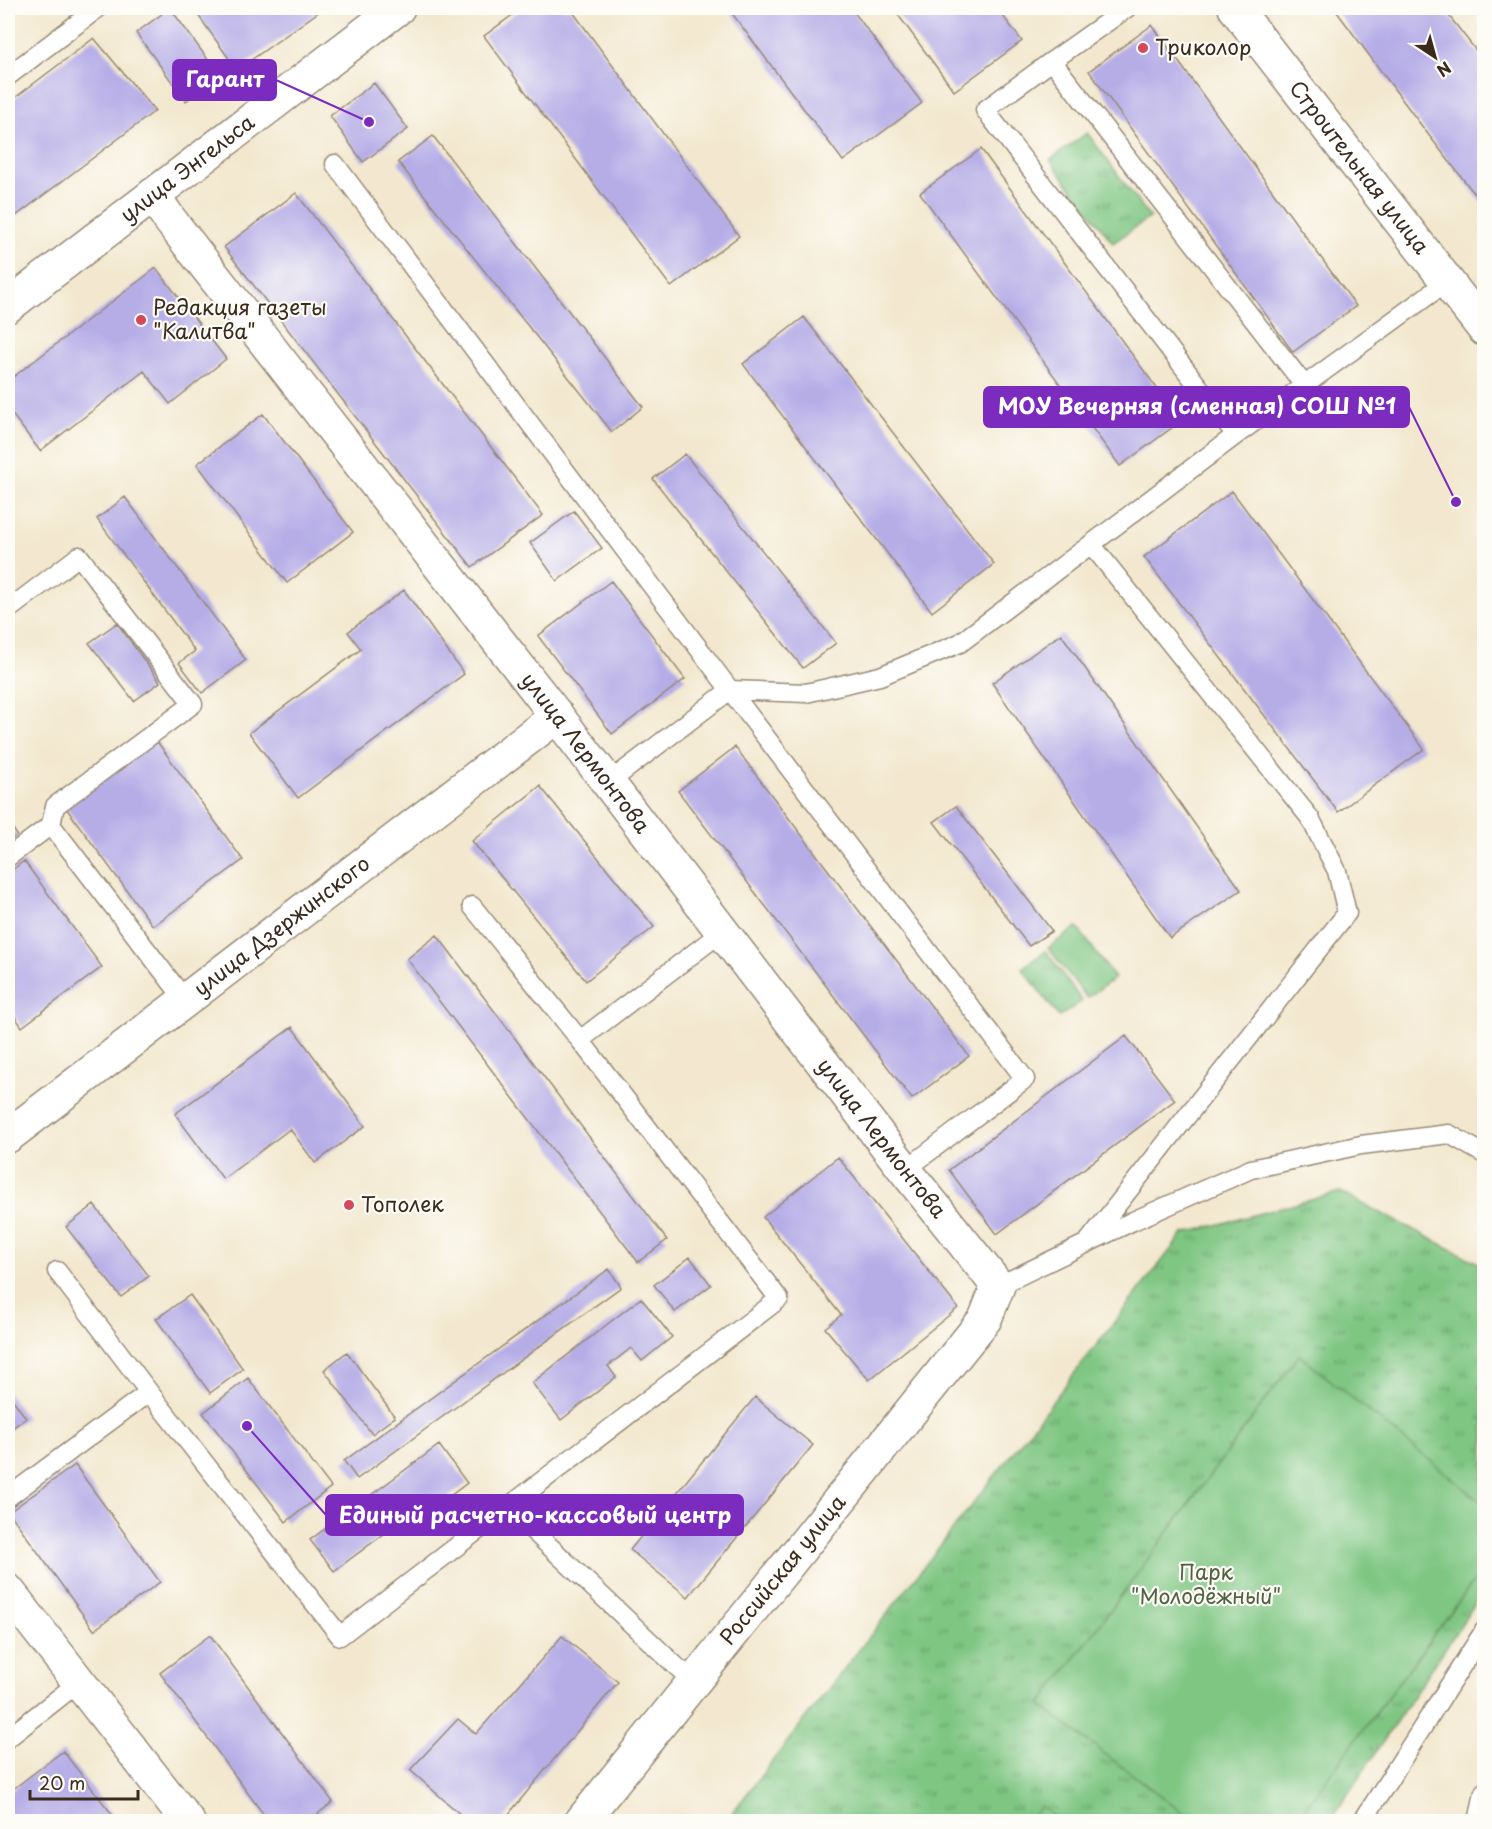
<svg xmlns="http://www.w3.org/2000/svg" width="1492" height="1829" viewBox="0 0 1492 1829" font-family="'Playpen Sans',sans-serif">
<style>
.park{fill:url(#park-tufts);stroke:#5c7850;stroke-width:1.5}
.garden{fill:#7ec682;stroke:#5c7850;stroke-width:1.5}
.building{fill:#b6ade7}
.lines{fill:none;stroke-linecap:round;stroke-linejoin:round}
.lane-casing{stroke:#978976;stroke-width:21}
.street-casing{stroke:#978976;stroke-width:36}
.secondary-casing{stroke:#978976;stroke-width:36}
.lane{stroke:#fff;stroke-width:18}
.street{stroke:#fff;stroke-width:33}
.secondary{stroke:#fff;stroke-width:33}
.poi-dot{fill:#d1495b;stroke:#fdfcf7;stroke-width:2}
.labels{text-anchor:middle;stroke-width:4.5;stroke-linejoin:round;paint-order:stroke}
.poi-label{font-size:21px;fill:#3b2a1e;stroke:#fdfcf7;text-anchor:start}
.street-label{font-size:21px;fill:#3b2a1e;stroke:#fdfcf7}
.park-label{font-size:21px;fill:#526141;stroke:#fdfcf7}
.leader{fill:none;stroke:#7b2cbf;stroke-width:2}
.callout-dot{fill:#7b2cbf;stroke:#fdfcf7;stroke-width:2}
.callout{fill:#7b2cbf;stroke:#7b2cbf;stroke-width:2}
.callout-label{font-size:22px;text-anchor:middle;font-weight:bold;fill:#fff}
</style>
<defs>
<pattern id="park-tufts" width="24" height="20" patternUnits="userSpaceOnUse" patternTransform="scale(1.5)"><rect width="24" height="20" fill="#7ec682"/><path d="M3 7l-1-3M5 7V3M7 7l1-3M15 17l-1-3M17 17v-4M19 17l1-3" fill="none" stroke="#68a16a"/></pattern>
</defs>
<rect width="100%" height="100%" fill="#fdfcf7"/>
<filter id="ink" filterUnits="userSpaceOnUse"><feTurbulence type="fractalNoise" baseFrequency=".0167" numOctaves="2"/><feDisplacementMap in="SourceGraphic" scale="12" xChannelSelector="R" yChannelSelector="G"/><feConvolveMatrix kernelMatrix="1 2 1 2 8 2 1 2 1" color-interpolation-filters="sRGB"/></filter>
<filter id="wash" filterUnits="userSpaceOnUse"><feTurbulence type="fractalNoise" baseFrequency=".008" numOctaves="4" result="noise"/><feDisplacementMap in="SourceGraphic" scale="24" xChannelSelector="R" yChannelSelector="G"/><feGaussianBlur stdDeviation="1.35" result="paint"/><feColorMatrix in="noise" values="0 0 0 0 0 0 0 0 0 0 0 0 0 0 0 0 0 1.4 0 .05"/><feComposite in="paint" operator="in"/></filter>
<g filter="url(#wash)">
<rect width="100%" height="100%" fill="#f3e8cf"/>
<path class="park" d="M 1087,133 L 1150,217 L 1113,243 L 1050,160 Z
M 1046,951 L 1082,1001 L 1059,1017 L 1022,968 Z
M 1340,1192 L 1484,1266 L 1484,1590 L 1330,1821 L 725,1822 L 1183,1234 Z"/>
<path class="garden" d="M 1077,927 L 1115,978 L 1087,998 L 1048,948 Z
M 1299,1355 L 1484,1504 L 1484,1568 L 1295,1821 L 1194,1821 L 1040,1705 Z
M 1041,1806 L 1059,1821 L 1028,1821 Z"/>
<g id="blocks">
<path class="building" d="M 170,8 L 220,76 L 186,101 L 136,33 Z
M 193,8 L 317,8 L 320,11 L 237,70 Z
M 522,8 L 570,8 L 739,236 L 671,287 L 484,36 Z
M 728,8 L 851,8 L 922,103 L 843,161 Z
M 893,8 L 997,8 L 1022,41 L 954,91 Z
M 1334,8 L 1443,8 L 1484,61 L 1484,206 L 1424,129 Z
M 1152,25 L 1356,306 L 1293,352 L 1089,71 Z
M 94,38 L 155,111 L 8,222 L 8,103 Z
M 374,83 L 408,129 L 363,162 L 330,116 Z
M 433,136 L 643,407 L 612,432 L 398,162 Z
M 981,149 L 1181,421 L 1120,466 L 920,193 Z
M 296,193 L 543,515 L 472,567 L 224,247 Z
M 156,268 L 226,359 L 170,404 L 144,371 L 40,451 L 8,409 L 8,381 Z
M 804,317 L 994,564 L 932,612 L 743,364 Z
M 263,414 L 353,532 L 287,583 L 197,464 Z
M 685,454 L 836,643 L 803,668 L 653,479 Z
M 1232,491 L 1424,749 L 1338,812 L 1144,557 Z
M 125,497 L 246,660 L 202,693 L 179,663 L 195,651 L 97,519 Z
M 574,511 L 602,548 L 557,581 L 530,543 Z
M 611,581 L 685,679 L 612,734 L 538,636 Z
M 404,590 L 464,674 L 298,798 L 249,733 L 361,649 L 348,632 Z
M 117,623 L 160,682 L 134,701 L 89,643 Z
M 1061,634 L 1241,890 L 1170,938 L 992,683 Z
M 156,740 L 243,860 L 153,926 L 66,808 Z
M 735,747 L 969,1056 L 912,1099 L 678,791 Z
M 540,786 L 654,927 L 586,981 L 472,841 Z
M 956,806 L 1052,931 L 1029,946 L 934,822 Z
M 8,821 L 17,835 L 8,842 Z
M 24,861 L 102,967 L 22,1027 L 8,1007 L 8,873 Z
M 437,935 L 667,1240 L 638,1262 L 407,959 Z
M 292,1027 L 365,1126 L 315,1163 L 290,1129 L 223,1179 L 175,1114 Z
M 1126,1036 L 1175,1100 L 997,1234 L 949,1170 Z
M 838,1157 L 958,1308 L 869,1380 L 825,1328 L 841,1315 L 763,1217 Z
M 94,1205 L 149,1276 L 121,1297 L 66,1227 Z
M 690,1257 L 711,1285 L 675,1312 L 654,1285 Z
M 609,1269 L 621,1287 L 357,1479 L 344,1461 Z
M 190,1295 L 243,1369 L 210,1393 L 156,1319 Z
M 641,1298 L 672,1337 L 642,1361 L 631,1348 L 608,1366 L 616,1377 L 561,1420 L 532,1383 Z
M 347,1352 L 395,1417 L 372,1434 L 324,1370 Z
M 248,1378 L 331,1487 L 286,1522 L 203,1413 Z
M 8,1393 L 26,1418 L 8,1431 Z
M 755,1397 L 813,1445 L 688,1597 L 630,1550 Z
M 439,1445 L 467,1483 L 417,1521 L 411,1514 L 334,1571 L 310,1540 Z
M 75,1465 L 160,1582 L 94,1630 L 9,1512 Z
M 210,1635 L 333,1802 L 307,1822 L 269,1822 L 160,1673 Z
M 562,1636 L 618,1682 L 502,1822 L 469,1822 L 410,1770 L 458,1719 L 476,1734 Z
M 63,1751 L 118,1822 L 11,1822 L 8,1816 L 8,1793 Z"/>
</g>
</g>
<g filter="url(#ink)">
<use href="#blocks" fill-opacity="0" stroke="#978976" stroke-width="1.5"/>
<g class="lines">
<g class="lane-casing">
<path id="lane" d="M 1052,61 L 1127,8
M 8,76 L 98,8
M 335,164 L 730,690 L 806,693 L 880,676 L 960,643 L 1236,435 L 1448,281
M 1236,435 L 985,110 L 1052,61 L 1305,386
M 8,610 L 79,556 L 193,704 L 55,806 L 51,825
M 608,783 L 730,690 L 1025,1079 L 905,1170
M 8,857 L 51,825 L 185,1000
M 472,906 L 580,1040 L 723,931
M 1087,1243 L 1347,913 L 1337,871 L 1310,818 L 1091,544
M 57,1271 L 149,1392 L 340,1636 L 779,1299 L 580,1040
M 998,1286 L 1133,1221 L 1251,1169 L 1361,1145 L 1449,1134 L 1484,1154
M 8,1497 L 149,1392
M 508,1507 L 677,1667 L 694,1681
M 8,1738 L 79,1682
M 1362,1822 L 1484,1631
M 1478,1822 L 1484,1792"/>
</g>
<g class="street-casing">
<g id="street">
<path id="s1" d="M 1235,8 L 1484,329"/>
<path id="s2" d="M 8,1136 L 557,716"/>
<path d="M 8,1591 L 188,1822"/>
</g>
</g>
<g class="secondary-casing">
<g id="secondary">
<path id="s3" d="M 153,195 L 170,220 L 557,716 L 905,1170 L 998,1286 L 985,1319 L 581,1822"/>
<path id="s4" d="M 8,306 L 398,8"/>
</g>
</g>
<use href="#lane" class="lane"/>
<use href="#street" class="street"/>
<use href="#secondary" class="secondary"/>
</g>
</g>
<g class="poi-dot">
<circle cx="1143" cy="48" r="6"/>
<circle cx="141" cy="320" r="6"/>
<circle cx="349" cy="1205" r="6"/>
</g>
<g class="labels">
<g class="poi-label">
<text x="1155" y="55">Триколор</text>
<text x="153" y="315">Редакция газеты<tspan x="153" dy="24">"Калитва"</tspan></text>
<text x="361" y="1212">Тополек</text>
</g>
<g class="street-label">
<text dy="7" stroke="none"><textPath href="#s4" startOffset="226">улица Энгельса</textPath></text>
<text dy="7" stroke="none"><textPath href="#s1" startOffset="202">Строительная улица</textPath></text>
<text dy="7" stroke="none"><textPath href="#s3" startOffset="706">улица Лермонтова</textPath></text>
<text dy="7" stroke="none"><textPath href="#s2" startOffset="345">улица Дзержинского</textPath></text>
<text dy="7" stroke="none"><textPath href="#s3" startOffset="1192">улица Лермонтова</textPath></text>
<text transform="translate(783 1570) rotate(-51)" y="7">Российская улица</text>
</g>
<g class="park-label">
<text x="1206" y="1580">Парк<tspan x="1206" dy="24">"Молодёжный"</tspan></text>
</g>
</g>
<path class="leader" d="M369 122L276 80M1456 502L1409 407M247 1426L326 1515"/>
<g class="callout-dot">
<circle cx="369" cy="122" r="6"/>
<circle cx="1456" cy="502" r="6"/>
<circle cx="247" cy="1426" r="6"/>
</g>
<g class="callout">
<rect x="173" y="60" width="103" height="40" rx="6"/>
<rect x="984" y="387" width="425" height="40" rx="6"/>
<rect x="326" y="1495" width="417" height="40" rx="6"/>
</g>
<g class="callout-label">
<text x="225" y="87">Гарант</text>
<text x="1197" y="414">МОУ Вечерняя (сменная) СОШ №1</text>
<text x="535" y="1523">Единый расчетно-кассовый центр</text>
</g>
<rect width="1492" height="1829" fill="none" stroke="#fdfcf7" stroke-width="30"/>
<g transform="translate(1435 57) rotate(144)" stroke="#fdfcf7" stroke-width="4.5" paint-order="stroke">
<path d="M0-4.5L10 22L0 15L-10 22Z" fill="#3b2a1e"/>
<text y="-9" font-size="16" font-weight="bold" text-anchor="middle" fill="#3b2a1e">N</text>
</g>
<path d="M30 1790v9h108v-9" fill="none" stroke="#3b2a1e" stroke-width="3"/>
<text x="39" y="1790" font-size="18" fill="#3b2a1e" stroke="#fdfcf7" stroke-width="4.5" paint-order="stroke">20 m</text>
</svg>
